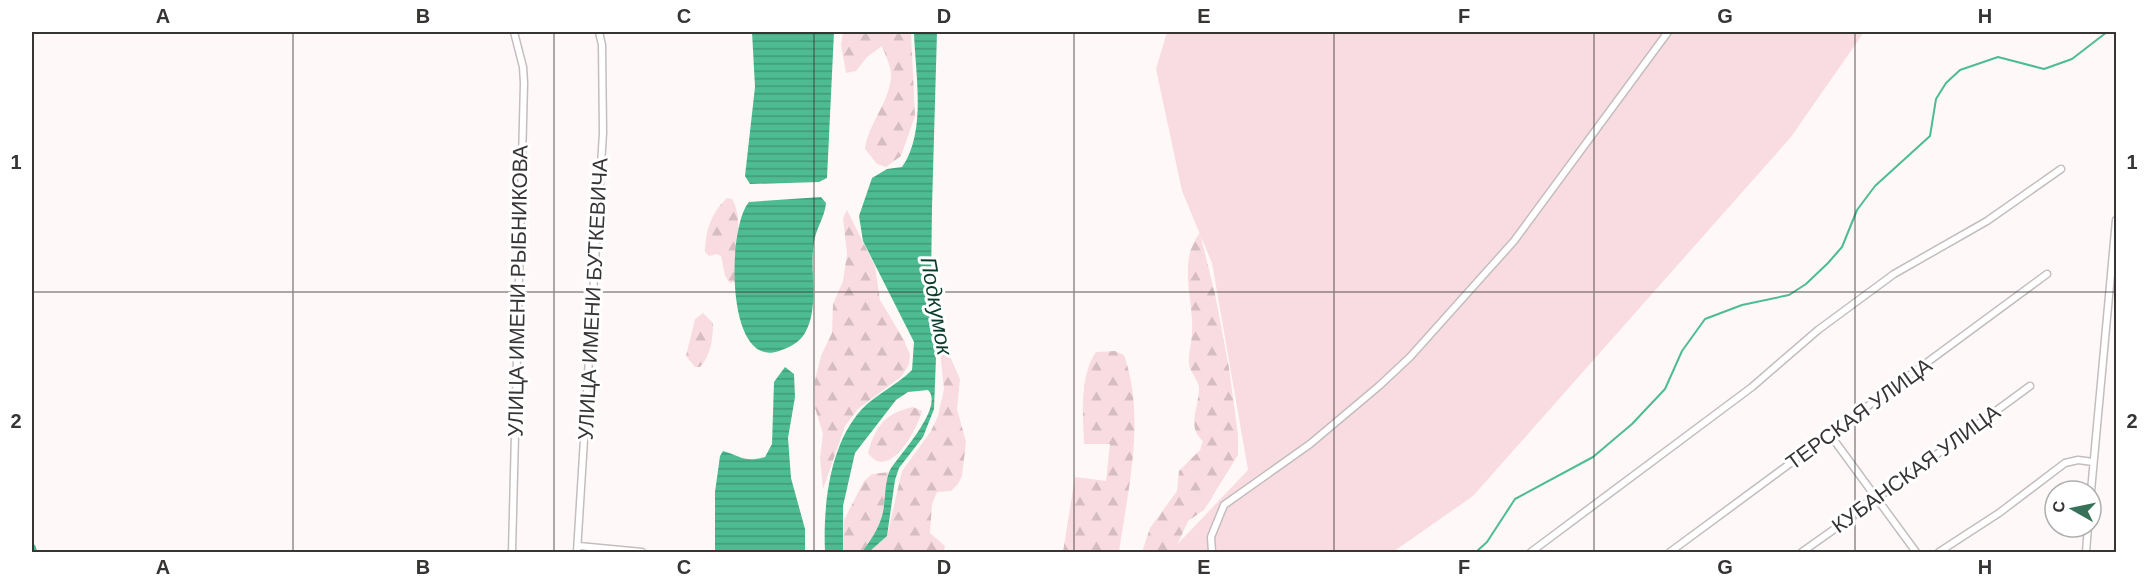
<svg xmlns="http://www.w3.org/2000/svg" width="2148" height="584" viewBox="0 0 2148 584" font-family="Arial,sans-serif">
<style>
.forest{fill:url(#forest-firs)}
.garden{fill:#f9dce1}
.water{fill:url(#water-rules)}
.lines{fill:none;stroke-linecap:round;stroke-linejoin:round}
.stream{stroke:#4dbc92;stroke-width:2}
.canal{stroke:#4dbc92;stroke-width:8}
.street-casing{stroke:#c4bdbe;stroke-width:9}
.street{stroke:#fff;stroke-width:6}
.grid{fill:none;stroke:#373434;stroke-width:1.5;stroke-opacity:0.55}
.labels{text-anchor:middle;stroke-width:6;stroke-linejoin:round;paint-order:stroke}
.street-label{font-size:21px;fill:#373434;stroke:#fff}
.water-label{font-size:22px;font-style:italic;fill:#0a3c2b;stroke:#fff}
.neatline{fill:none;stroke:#373434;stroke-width:2}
.grid-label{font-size:20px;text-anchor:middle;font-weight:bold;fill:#373434}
</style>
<defs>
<pattern id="forest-firs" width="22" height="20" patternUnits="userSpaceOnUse" patternTransform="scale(1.5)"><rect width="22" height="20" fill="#f9dce1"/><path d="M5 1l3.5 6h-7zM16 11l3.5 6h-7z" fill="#d6bdc2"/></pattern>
<pattern id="water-rules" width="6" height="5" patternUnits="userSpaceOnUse" patternTransform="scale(1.5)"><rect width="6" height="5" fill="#4dbc92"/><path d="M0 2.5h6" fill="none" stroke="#419a78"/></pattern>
</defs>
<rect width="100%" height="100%" fill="#fff8f9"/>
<path class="forest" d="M 843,32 L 911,32 L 915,116 L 901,156 L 886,167 L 877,164 L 865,149 C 868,124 889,103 891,77 C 892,68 885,54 882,46 L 867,57 L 856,71 L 846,73 L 841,45 Z
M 727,198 L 732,199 C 743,214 737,262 735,282 L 730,283 L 725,276 L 721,256 L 717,254 L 709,256 L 705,252 C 705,231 711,213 727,198 Z
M 847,210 L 875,266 L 880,300 L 904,340 L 910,355 L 909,364 L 902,376 L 858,409 L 845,426 L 823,489 L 820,458 L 823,434 L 815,408 L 815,380 L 821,356 L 832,333 L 833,304 L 843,281 L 847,254 L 843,218 Z
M 1200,233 L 1215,294 L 1229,368 L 1238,435 L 1238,455 L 1204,510 L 1188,521 L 1174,552 L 1142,552 L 1150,528 L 1177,491 L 1179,471 L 1200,450 L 1203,441 C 1186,427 1199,407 1199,389 C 1199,380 1190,373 1189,364 C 1188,353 1192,342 1192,332 C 1194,300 1177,260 1200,233 Z
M 703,313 L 713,323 C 713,338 711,356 700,367 L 695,367 L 686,356 L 695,319 Z
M 944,343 L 960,379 L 957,409 L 966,442 L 962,476 L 958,484 L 951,491 L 937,492 L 932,504 L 930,533 L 945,546 L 944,551 L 869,552 L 887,536 L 902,471 L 931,431 L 938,416 L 944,389 L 940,352 Z
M 1115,351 L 1124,355 C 1146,418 1128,489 1119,552 L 1063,552 L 1075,477 L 1106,481 L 1110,444 L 1084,444 C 1083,416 1079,376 1096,352 Z
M 913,407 L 922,411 C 918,428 889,483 868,453 C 875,427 885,413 913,407 Z
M 890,472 L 882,515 L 878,529 L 862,552 L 843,552 L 844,520 L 864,481 L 872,474 Z"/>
<path class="garden" d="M 1167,32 L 1864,32 L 1791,137 L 1473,496 L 1393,552 L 1170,552 L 1248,470 L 1212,263 L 1182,191 L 1156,69 Z"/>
<path class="water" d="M 752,32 L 834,32 L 827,178 L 819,182 L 750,184 L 745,176 L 755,87 Z
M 914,32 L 937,32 L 932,207 L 931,286 L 937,332 L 934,409 L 923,437 L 899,468 L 895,480 L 887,536 L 869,552 L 862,552 C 870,541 878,530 882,516 C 886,502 884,483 890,470 C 898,456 945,407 928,390 L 908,392 L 896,400 L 855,453 L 843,506 L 843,552 L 825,552 C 823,507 829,446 861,410 C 875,395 897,385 912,370 L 914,342 L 863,241 L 859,216 L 872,178 L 887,169 L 902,167 C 927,131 915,73 914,32 Z
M 821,197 L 826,203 C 825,217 816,228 814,242 C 809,270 820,307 805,333 C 799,343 790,347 779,351 C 725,370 727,227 749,202 Z
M 785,367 L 794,374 L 795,397 L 788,438 L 791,478 L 805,529 L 805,552 L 715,552 L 715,492 L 720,456 L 723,451 C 741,456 744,463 765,457 L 772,444 L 774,382 Z"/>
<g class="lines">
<path class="stream" d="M 1476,552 L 1487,542 L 1515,499 L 1593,457 L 1632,424 L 1665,389 L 1682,351 L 1705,319 L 1742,305 L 1789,295 L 1806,284 L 1828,263 L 1842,247 L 1857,210 L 1875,186 L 1930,136 L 1936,99 L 1946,83 L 1960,70 L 1998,57 L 2044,69 L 2072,59 L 2107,32"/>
<path class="canal" d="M 32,548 L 33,552"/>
<g class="street-casing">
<path id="street" d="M 1831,436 L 1916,552
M 2091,491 L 2116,220
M 579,546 L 642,552
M 512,552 L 524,83 L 523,67 L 514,32
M 577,552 L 603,133 L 602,45 L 599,32
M 1212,552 L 1211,537 L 1224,505 L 1310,444 L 1379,386 L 1410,357 L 1514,241 L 1668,32
M 1531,552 L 1752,387 L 1818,330 L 1894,274 L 1987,221 L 2061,169
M 1670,552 L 2047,274
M 1802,552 L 1860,511 L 1869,500 L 1877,498 L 2030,386
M 1939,552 L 1999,513 L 2065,463 L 2078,460 L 2093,462
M 2086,552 L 2088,527"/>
</g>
<use href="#street" class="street"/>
</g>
<path class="grid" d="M 293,32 L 293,552M 554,32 L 554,552M 814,32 L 814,552M 1074,32 L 1074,552M 1334,32 L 1334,552M 1594,32 L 1594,552M 1855,32 L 1855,552M 32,292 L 2116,292"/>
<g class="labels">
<g class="street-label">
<text transform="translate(518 291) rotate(-89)" y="7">УЛИЦА ИМЕНИ РЫБНИКОВА</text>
<text transform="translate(593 299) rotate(-87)" y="7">УЛИЦА ИМЕНИ БУТКЕВИЧА</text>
<text transform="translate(1859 414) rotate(-36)" y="7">ТЕРСКАЯ УЛИЦА</text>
<text transform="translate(1916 469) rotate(-36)" y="7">КУБАНСКАЯ УЛИЦА</text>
</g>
<g class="water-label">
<text transform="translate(937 306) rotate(80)" y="8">Подкумок</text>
</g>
</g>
<rect width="2148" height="584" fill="none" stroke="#ffffff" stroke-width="66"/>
<g transform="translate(2073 509) rotate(279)"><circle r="28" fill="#ffffff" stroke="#afaeae" stroke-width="1.5"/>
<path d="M0-4.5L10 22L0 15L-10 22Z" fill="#37715a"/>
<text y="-9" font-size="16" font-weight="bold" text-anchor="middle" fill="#373434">С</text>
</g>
<rect x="33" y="33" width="2082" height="518" class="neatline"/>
<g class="grid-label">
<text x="163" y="23">A</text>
<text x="423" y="23">B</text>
<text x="684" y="23">C</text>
<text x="944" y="23">D</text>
<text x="1204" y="23">E</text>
<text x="1464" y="23">F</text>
<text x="1725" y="23">G</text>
<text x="1985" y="23">H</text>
<text x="16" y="169">1</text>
<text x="2132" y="169">1</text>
<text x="16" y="428">2</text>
<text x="2132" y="428">2</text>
<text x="163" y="574">A</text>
<text x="423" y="574">B</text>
<text x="684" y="574">C</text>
<text x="944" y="574">D</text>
<text x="1204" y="574">E</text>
<text x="1464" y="574">F</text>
<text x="1725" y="574">G</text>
<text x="1985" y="574">H</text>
</g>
</svg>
